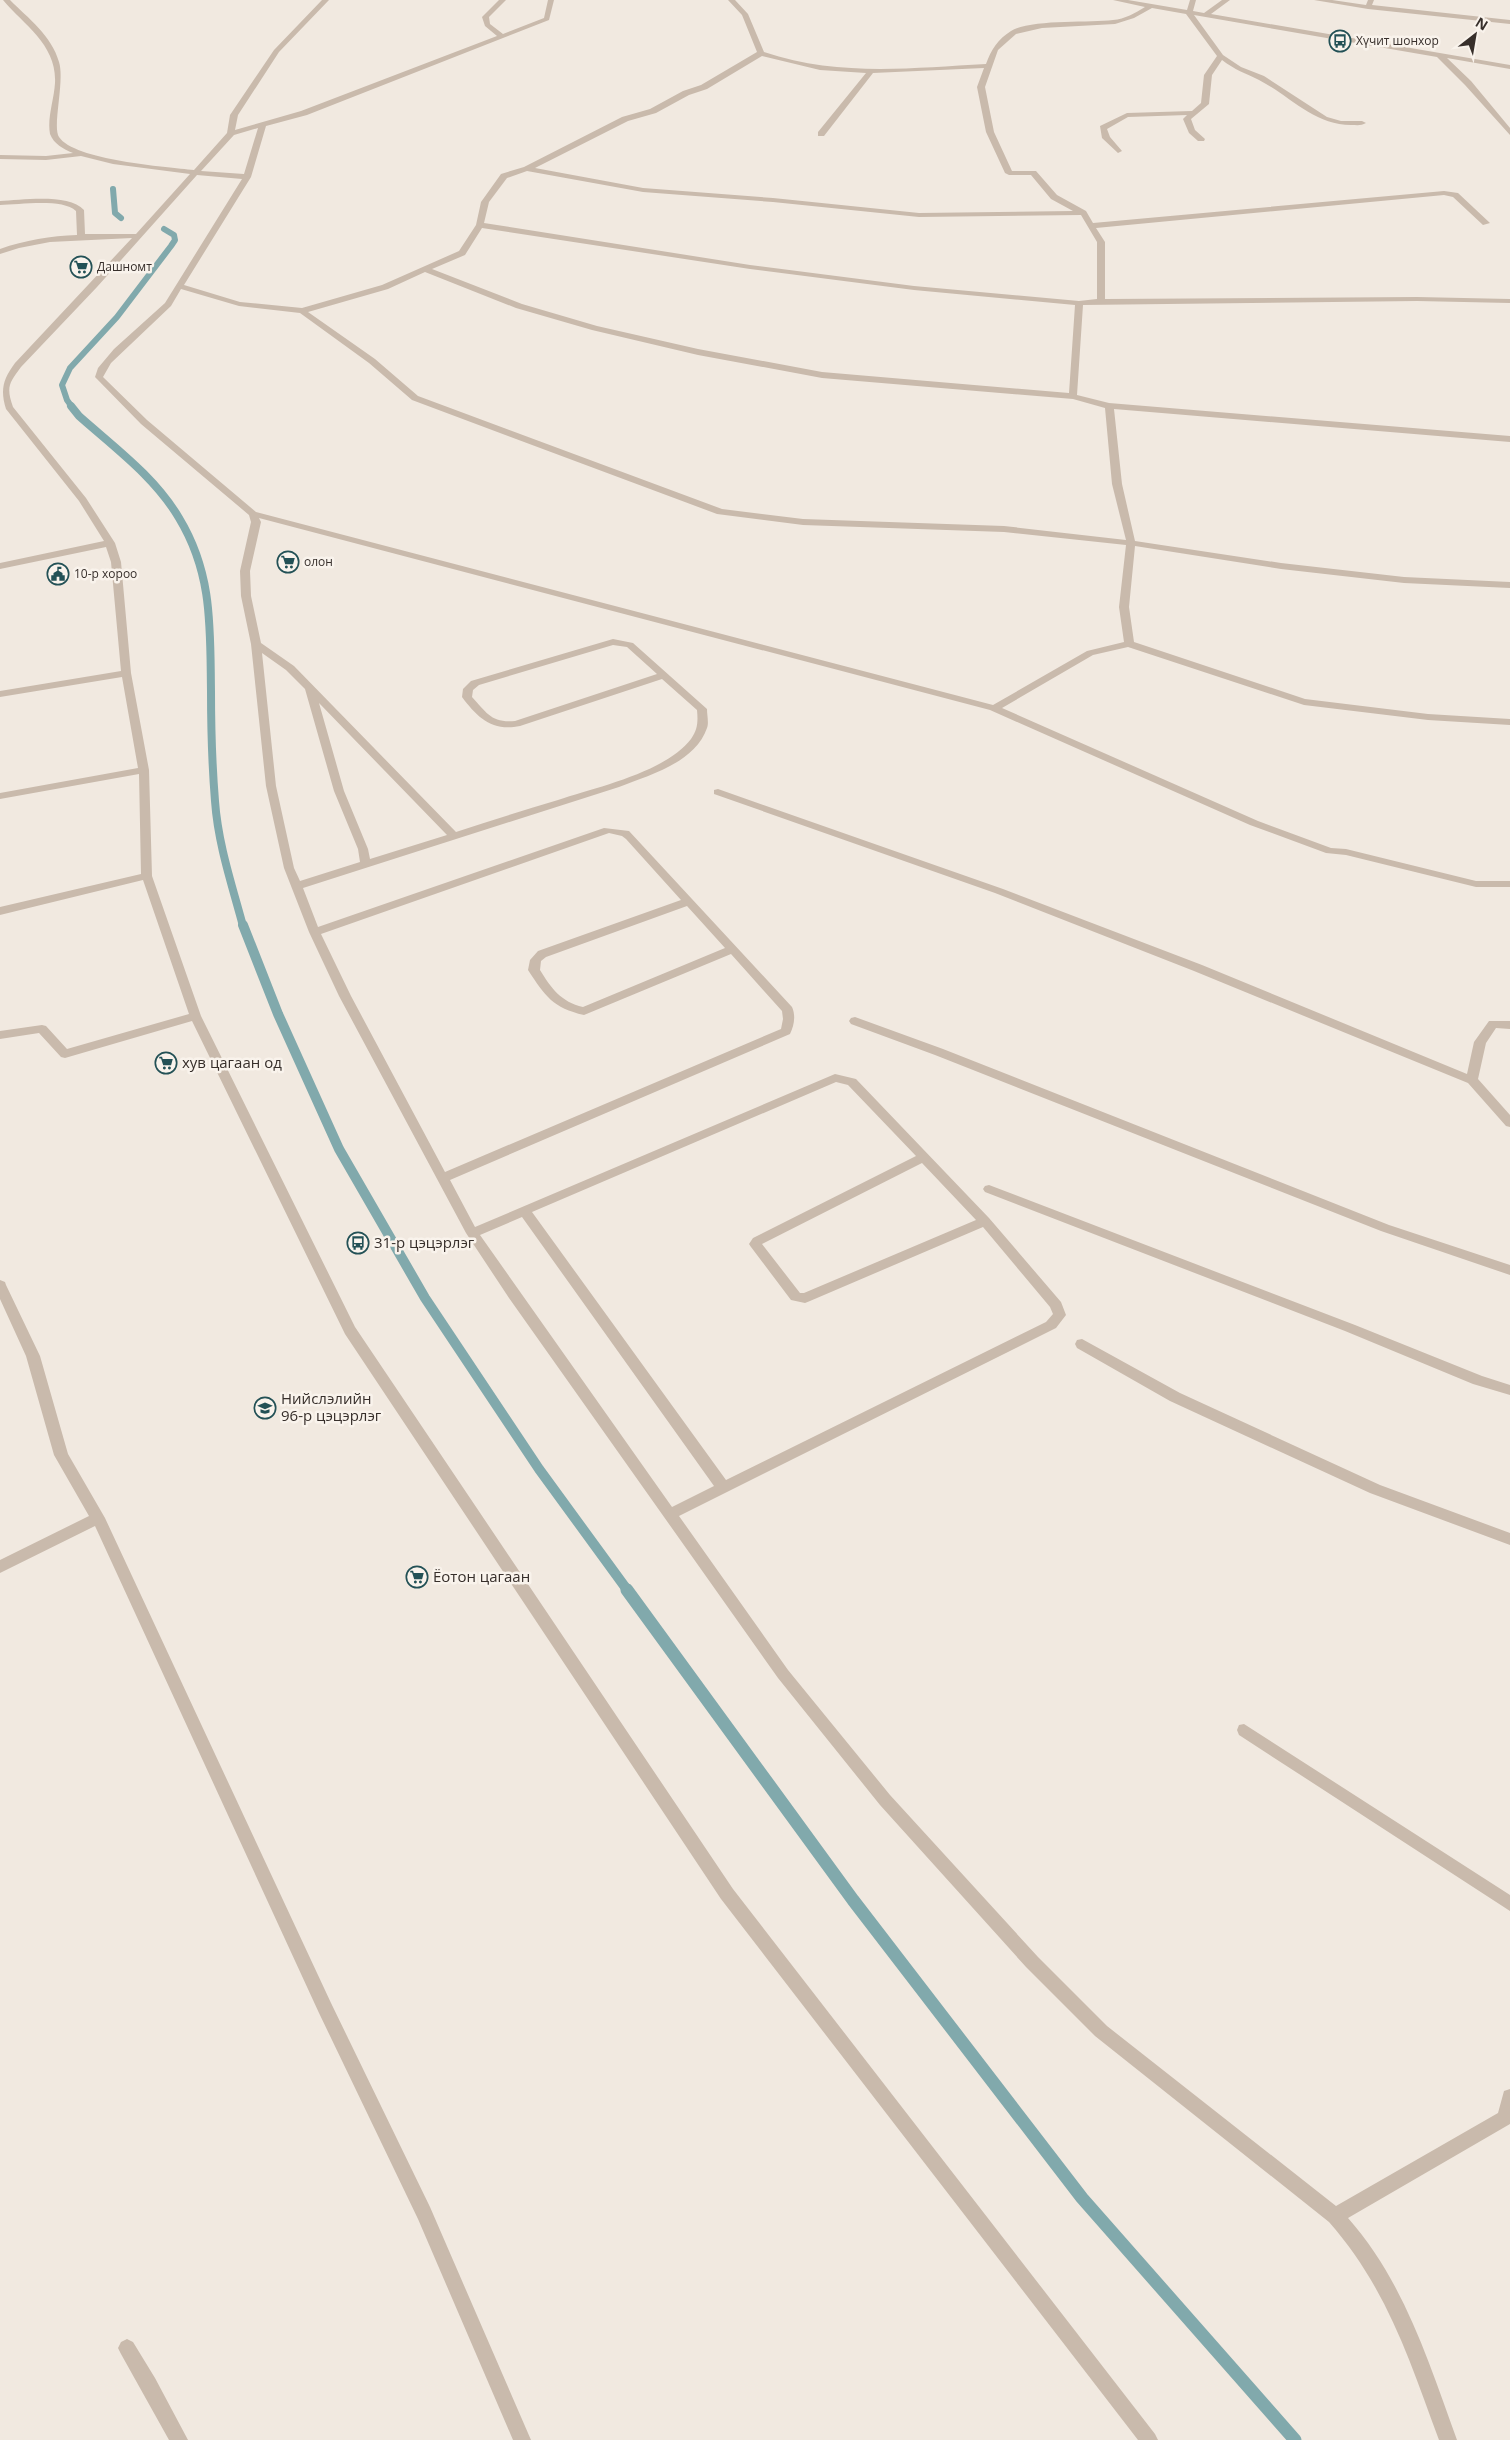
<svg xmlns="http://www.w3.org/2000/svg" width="1510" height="2440" viewBox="0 0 1510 2440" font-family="'Open Sans',sans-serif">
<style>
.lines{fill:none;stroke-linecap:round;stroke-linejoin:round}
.stream-far3{stroke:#81a9ac;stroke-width:6}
.stream-far2{stroke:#81a9ac;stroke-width:8}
.stream-far1{stroke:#81a9ac;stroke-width:10}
.stream{stroke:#81a9ac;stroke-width:13}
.minor{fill:#c9baac;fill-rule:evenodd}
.labels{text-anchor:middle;stroke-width:5;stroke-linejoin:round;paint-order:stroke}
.far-poi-label{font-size:12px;fill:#372f2b;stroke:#f9f3ec;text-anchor:start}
.poi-label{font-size:15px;fill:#372f2b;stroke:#f9f3ec;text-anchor:start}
</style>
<rect width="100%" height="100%" fill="#f1e9e0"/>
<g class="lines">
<path class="stream-far3" d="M 113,189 L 115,213 L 121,218
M 72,407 L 67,400 L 62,385 L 70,368 L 117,317 L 171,246 L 175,240 L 174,235 L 164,229"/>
<path class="stream-far2" d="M 71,406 L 79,416 C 115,448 155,477 179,518 C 213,574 210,628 211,691 C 211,728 212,764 215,801 C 218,844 232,885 243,926"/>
<path class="stream-far1" d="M 243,925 L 278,1014 L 339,1149 L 425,1298 L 539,1469 L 628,1591"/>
<path class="stream" d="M 627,1590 L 853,1900 L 1082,2198 L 1295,2440"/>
<path class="minor" d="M 3,0 L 10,0 C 28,18 52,36 59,62 C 65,81 52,127 59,137 C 74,160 166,167 194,170 L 227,133 L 230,115 L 274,50 L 322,0 L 329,0 L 279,52 L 238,115 L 235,130 L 301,111 L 497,36 L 485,26 L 482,17 L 499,0 L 506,0 L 489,17 L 490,24 L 503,34 L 544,18 L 548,0 L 554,0 L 549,20 L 307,115 L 266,126 L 251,177 L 184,285 L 240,302 L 302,308 L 382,285 L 459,251 L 476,225 L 481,202 L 501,174 L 524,167 L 622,117 L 650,109 L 683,91 L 701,85 L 757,52 L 742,15 L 728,0 L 735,0 L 748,14 L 764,52 C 839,77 909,68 986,64 C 991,50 998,39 1011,31 C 1030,19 1089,23 1113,20 C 1125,19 1135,13 1145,7 L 1113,0 L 1128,0 L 1187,10 L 1190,0 L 1196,0 L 1193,11 L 1204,13 L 1222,0 L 1230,0 L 1211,14 L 1510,65 L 1510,69 L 1447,58 L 1471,81 L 1510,128 L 1510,135 L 1465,85 L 1437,57 L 1194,15 L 1223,55 L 1241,67 L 1264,76 L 1327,117 L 1341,121 L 1362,121 L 1366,123 C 1361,126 1357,125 1351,125 C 1314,125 1290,96 1259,80 C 1245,73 1235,70 1222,60 L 1212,75 L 1209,104 L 1191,119 L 1195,130 L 1205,139 L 1204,141 L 1198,141 L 1189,133 L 1183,119 L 1187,115 L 1128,117 L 1107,129 L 1110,137 L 1122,151 L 1118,153 L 1102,138 L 1100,126 L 1127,113 L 1192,111 L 1201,103 L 1204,75 L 1217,56 L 1186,14 L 1152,8 L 1134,18 L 1115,24 L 1042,28 L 1016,34 L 998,50 L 985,87 L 994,132 L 1012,171 L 1036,171 L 1057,195 L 1086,211 L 1093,223 L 1444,191 L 1458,193 L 1490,223 L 1483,225 L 1453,197 L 1444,195 L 1096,228 L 1105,242 L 1105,299 L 1417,297 L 1510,299 L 1510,303 L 1417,301 L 1083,305 L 1077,395 L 1109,403 L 1510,436 L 1510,442 L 1114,409 L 1122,484 L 1135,541 L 1281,563 L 1404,577 L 1510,582 L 1510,588 L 1404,583 L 1281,569 L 1135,546 L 1129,607 L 1134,642 L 1305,699 L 1428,714 L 1510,719 L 1510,725 L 1428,720 L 1304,705 L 1128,647 L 1093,655 L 1002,708 L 1258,821 L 1331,848 L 1346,849 L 1476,881 L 1510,881 L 1510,887 L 1476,887 L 1346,855 L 1326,853 L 1250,825 L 990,710 L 259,518 L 261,522 L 250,571 L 251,596 L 261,643 L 294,666 L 456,832 C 490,821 524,810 558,800 C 597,787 666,772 691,739 C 698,729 698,721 697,710 L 662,679 L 520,726 C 492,732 477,717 462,697 L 463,689 L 471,681 L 613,639 L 633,643 L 707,709 C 707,715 709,723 707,728 C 695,763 649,775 619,787 L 303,888 L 318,927 L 604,828 L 629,831 L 792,1007 C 796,1016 794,1026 790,1034 L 450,1180 L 475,1227 L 835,1074 L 856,1079 L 989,1218 L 1061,1302 L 1066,1315 L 1056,1328 L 679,1516 L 788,1670 L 890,1795 L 1038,1957 L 1107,2026 L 1336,2206 L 1498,2113 L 1504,2091 L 1510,2089 L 1510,2124 L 1348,2218 C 1404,2281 1429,2363 1457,2440 L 1439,2440 C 1409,2359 1387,2288 1329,2222 L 1095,2036 L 1026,1967 L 880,1805 L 778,1678 L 509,1298 L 466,1233 L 339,996 L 309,932 L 284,868 L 266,786 L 251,644 L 241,596 L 240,571 L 251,522 L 249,515 L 141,424 L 95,377 L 98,368 L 114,349 L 165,303 L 242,179 L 197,175 L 97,287 L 21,367 C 9,383 6,387 13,407 L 86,498 L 115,543 L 121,562 L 131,673 L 149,770 L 152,876 L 201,1016 L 355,1327 L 733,1889 L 1155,2434 L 1158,2440 L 1138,2440 L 721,1899 L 345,1334 L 192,1021 L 65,1058 L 61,1057 L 39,1033 L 0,1039 L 0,1031 L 42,1025 L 46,1026 L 67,1049 L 189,1014 L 143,880 L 0,915 L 0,907 L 141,874 L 139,774 L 0,799 L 0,793 L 138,768 L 122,677 L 0,697 L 0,691 L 121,671 L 111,562 L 106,547 L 0,569 L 0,563 L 104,541 L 79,501 L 6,409 C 0,390 3,379 15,363 L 132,238 L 50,242 L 19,248 L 0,254 L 0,249 C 25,240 51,236 77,235 L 76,211 C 62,198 19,205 0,205 L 0,201 C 22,200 69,193 84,210 L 85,234 L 136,234 L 190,174 L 113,164 L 81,156 L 46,160 L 0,159 L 0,155 L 46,156 L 73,153 C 63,149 54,144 50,134 C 47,118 54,100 55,83 C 57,45 25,26 3,0 ZM 762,56 L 820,70 L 866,73 L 818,132 L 818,136 L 824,136 L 873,73 L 984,68 L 977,87 L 986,132 L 1005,173 L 1009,175 L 1031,175 L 1051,199 L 1073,211 L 919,213 L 773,198 L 643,188 L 535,168 L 628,121 L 656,113 L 689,95 L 707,89 ZM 258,128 L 244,174 L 201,171 L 234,135 ZM 527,171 L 643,192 L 773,202 L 919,217 L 1081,215 L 1097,242 L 1097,299 L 1079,301 L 914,286 L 750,265 L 484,223 L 489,202 L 507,178 ZM 482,228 L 750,269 L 914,290 L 1075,305 L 1069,393 L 822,372 L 698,349 L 597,326 L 522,304 L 432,269 L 465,255 ZM 425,272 L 516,308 L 592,330 L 698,355 L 822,378 L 1073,399 L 1105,408 L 1112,484 L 1126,540 L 1004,526 L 803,519 L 722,509 L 418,396 L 375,359 L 308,312 L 388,289 ZM 181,289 L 239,306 L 300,313 L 369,363 L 412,400 L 717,514 L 803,525 L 1004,532 L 1126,545 L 1119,607 L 1124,642 L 1087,651 L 993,705 L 256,512 L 147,420 L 103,377 L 111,363 L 171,306 ZM 613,645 L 627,647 L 657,674 L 515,721 C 491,723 487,713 472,697 L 473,690 L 479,685 ZM 262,653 L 286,670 L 305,689 L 334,791 L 358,849 L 360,862 L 300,881 L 294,868 L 276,786 ZM 319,703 L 447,835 L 370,859 L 368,849 L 344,791 ZM 609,833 L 622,836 L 626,839 L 681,900 L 538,951 L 530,960 L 528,970 C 545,996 553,1008 584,1015 L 731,954 L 782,1011 L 783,1019 L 781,1029 L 445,1172 L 351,996 L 321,934 ZM 687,906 L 725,948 L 583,1007 C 561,1002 551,988 540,970 L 541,961 L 546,957 ZM 836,1082 L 848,1085 L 916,1156 L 753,1238 L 749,1244 L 751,1247 L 791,1300 L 805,1303 L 810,1301 L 983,1227 L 1050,1307 L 1053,1314 L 1046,1322 L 726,1480 L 532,1212 ZM 922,1163 L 976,1220 L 804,1293 L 800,1293 L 762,1244 ZM 522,1217 L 714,1486 L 672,1507 L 480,1235 Z
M 1314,0 L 1332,0 L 1366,5 L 1368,0 L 1374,0 L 1372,5 L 1510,20 L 1510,24 L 1368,9 Z
M 718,789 L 1003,889 L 1202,965 L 1467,1074 L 1474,1042 L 1489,1021 L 1510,1021 L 1510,1029 L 1496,1028 L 1486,1043 L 1478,1079 L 1510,1115 L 1510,1127 L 1506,1126 L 1468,1083 L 1194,971 L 995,893 L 714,794 L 714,790 Z
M 855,1017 L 943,1049 L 1389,1225 L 1510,1265 L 1510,1275 L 1381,1231 L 935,1055 L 851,1024 L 849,1021 L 851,1018 Z
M 989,1185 L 1355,1325 L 1482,1376 L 1510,1385 L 1510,1395 L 1473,1384 L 1345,1331 L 985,1192 L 983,1189 L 985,1186 Z
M 0,1280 L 5,1282 L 6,1285 L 40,1356 L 68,1454 L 105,1518 L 331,2003 L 430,2207 L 531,2440 L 513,2440 L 418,2219 L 319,2013 L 95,1526 L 0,1573 L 0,1560 L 89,1516 L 54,1455 L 26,1356 L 0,1299 Z
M 1082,1339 L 1180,1393 L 1380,1485 L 1510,1533 L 1510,1545 L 1370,1493 L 1170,1401 L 1077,1348 L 1075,1344 L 1077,1340 Z
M 1244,1724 L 1510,1895 L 1510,1911 L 1239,1735 L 1237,1730 L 1239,1725 Z
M 127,2339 L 133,2342 L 155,2378 L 188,2440 L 169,2440 L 121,2354 L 118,2348 L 121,2342 Z"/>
</g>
<defs>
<g id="bus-ring" transform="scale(1.125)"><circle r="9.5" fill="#f9f3ec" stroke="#235156" stroke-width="1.5"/><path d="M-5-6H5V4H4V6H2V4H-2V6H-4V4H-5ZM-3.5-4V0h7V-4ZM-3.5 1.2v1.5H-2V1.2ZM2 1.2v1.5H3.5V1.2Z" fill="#235156"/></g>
<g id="supermarket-ring" transform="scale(1.125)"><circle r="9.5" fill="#f9f3ec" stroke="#235156" stroke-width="1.5"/><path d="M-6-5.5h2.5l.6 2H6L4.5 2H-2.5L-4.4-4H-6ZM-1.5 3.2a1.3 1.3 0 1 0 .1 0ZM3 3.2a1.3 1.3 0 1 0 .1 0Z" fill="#235156"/></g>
<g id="civic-ring" transform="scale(1.125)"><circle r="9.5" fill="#f9f3ec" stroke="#235156" stroke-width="1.5"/><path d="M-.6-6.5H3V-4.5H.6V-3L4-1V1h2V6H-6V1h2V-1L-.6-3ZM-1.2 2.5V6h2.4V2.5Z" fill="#235156"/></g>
<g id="school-ring" transform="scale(1.125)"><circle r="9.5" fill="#f9f3ec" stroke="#235156" stroke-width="1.5"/><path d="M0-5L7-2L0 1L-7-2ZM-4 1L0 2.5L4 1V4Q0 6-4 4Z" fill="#235156"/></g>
</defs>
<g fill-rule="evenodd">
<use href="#bus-ring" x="1340" y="41"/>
<use href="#supermarket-ring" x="81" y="267"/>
<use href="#supermarket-ring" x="288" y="562"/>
<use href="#civic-ring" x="58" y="574"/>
<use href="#supermarket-ring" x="166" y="1063"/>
<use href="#bus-ring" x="358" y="1243"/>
<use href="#school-ring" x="265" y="1408"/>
<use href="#supermarket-ring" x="417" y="1577"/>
</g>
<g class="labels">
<g class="far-poi-label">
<text x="1356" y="45">Хүчит шонхор</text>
<text x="97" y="271">Дашномт</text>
<text x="304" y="566">олон</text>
<text x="74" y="578">10-р хороо</text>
</g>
<g class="poi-label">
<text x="182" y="1068">хув цагаан од</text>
<text x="374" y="1248">31-р цэцэрлэг</text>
<text x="281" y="1404">Нийслэлийн<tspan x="281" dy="17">96-р цэцэрлэг</tspan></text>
<text x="433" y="1582">Ёотон цагаан</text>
</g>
</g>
<g transform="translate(1475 35) rotate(31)" stroke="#f9f3ec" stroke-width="4" paint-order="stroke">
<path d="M0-4L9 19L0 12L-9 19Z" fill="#372f2b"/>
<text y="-8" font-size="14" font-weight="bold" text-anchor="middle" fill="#372f2b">N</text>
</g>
</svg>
